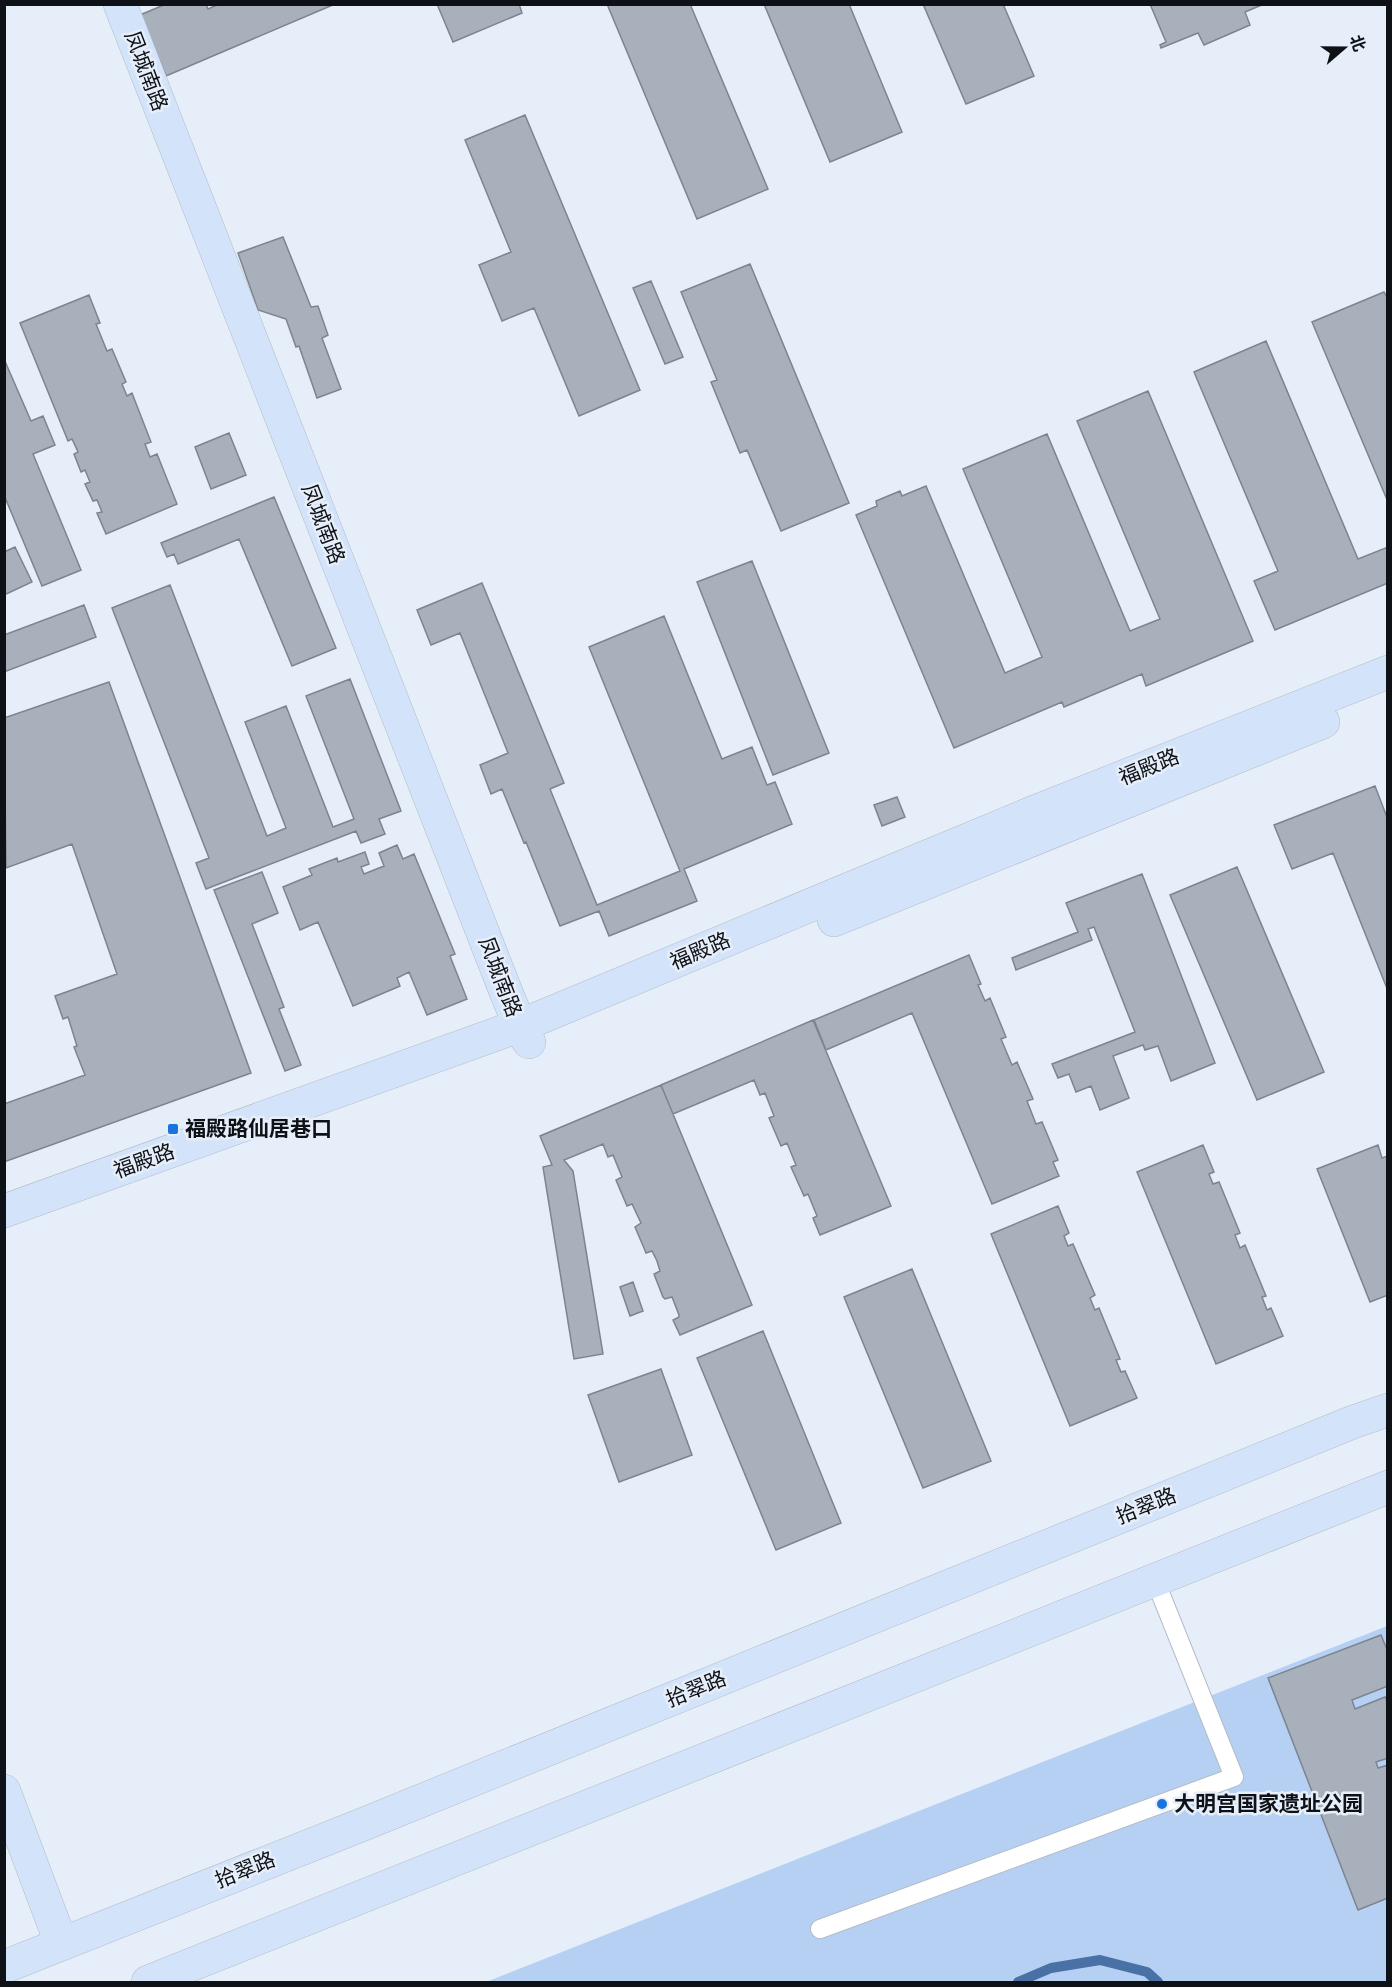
<svg xmlns="http://www.w3.org/2000/svg" width="1392" height="1987" viewBox="0 0 1392 1987" font-family="Poppins,'Noto Sans SC',sans-serif">
<style>
.green{fill:#b5d0f3}
.lines{fill:none;stroke-linecap:round;stroke-linejoin:round}
.stream{stroke:#4a71a5;stroke-width:10}
.building{fill:#a8b0bb;stroke:#7d848f;stroke-width:1.5}
.lane-casing{stroke:#b4bcc7;stroke-width:20}
.secondary-casing{stroke:#b4bcc7;stroke-width:34}
.lane{stroke:#fff;stroke-width:18}
.secondary{stroke:#d3e3f9;stroke-width:33}
.poi-dot{fill:#1975de;stroke:#e6eefa;stroke-width:2}
.labels{text-anchor:middle;stroke-width:5;stroke-linejoin:round;paint-order:stroke}
.street-label{font-size:21px;fill:#0e1115;stroke:#e6eefa}
.poi-label{font-size:21px;font-weight:bold;fill:#0e1115;stroke:#e6eefa;text-anchor:start}
</style>
<rect width="100%" height="100%" fill="#e6eefa"/>
<path class="green" d="M 1387,1626 L 1387,1982 L 486,1982 Z"/>
<g class="lines">
<path class="stream" d="M 1018,1982 L 1051,1968 L 1100,1960 L 1147,1972 L 1158,1982"/>
</g>
<path class="building" d="M 166,4 L 206,4 L 208,9 L 219,4 L 335,4 L 166,76 L 140,15 Z
M 437,4 L 519,4 L 522,13 L 453,42 Z
M 607,4 L 690,4 L 768,189 L 697,219 Z
M 764,4 L 849,4 L 902,132 L 830,162 Z
M 923,4 L 1003,4 L 1034,76 L 966,104 Z
M 1150,4 L 1264,4 L 1245,12 L 1250,25 L 1204,45 L 1198,33 L 1161,48 L 1160,45 L 1166,42 Z
M 525,115 L 640,390 L 579,416 L 534,308 L 502,321 L 479,265 L 511,252 L 465,140 Z
M 283,237 L 311,307 L 318,306 L 328,335 L 322,338 L 341,389 L 317,398 L 299,346 L 296,347 L 286,319 L 258,310 L 238,253 Z
M 750,264 L 849,503 L 781,531 L 747,450 L 740,453 L 711,382 L 717,380 L 681,292 Z
M 651,281 L 683,357 L 665,364 L 633,288 Z
M 1384,292 L 1388,299 L 1388,502 L 1312,322 Z
M 89,295 L 100,323 L 96,324 L 107,351 L 112,349 L 126,382 L 122,384 L 127,396 L 132,393 L 151,442 L 145,444 L 150,457 L 157,454 L 177,504 L 106,534 L 97,513 L 102,512 L 97,500 L 93,501 L 85,484 L 90,482 L 85,470 L 81,472 L 74,454 L 78,452 L 72,439 L 68,441 L 20,323 Z
M 1266,341 L 1358,559 L 1388,547 L 1388,583 L 1275,630 L 1254,581 L 1278,571 L 1194,372 Z
M 4,359 L 31,421 L 43,416 L 55,445 L 33,454 L 81,570 L 42,586 L 4,495 Z
M 1148,391 L 1253,641 L 1146,686 L 1142,674 L 1064,707 L 1062,702 L 954,748 L 856,515 L 877,506 L 876,501 L 900,491 L 902,496 L 926,486 L 1005,673 L 1042,657 L 963,469 L 1047,434 L 1130,631 L 1160,619 L 1077,421 Z
M 229,433 L 246,475 L 211,489 L 195,447 Z
M 274,497 L 336,648 L 292,666 L 239,539 L 178,564 L 174,554 L 167,557 L 161,543 Z
M 15,547 L 32,582 L 4,595 L 4,552 Z
M 752,561 L 829,753 L 773,775 L 697,582 Z
M 482,583 L 564,783 L 550,789 L 597,905 L 680,871 L 589,647 L 664,616 L 722,759 L 752,747 L 767,785 L 775,782 L 792,824 L 684,869 L 697,901 L 609,936 L 599,911 L 560,926 L 526,842 L 524,843 L 502,789 L 491,794 L 480,765 L 508,753 L 460,633 L 431,645 L 417,610 Z
M 170,585 L 267,836 L 286,828 L 245,722 L 286,706 L 333,827 L 354,819 L 306,696 L 350,679 L 401,811 L 379,819 L 385,834 L 361,843 L 356,831 L 206,889 L 196,863 L 209,858 L 112,608 Z
M 84,605 L 96,637 L 4,672 L 4,635 Z
M 109,682 L 251,1073 L 4,1162 L 4,1104 L 85,1075 L 74,1047 L 77,1046 L 68,1017 L 63,1019 L 55,996 L 117,974 L 72,844 L 6,868 L 4,718 Z
M 1375,786 L 1388,820 L 1388,991 L 1333,853 L 1292,869 L 1274,825 Z
M 897,797 L 905,817 L 882,826 L 874,805 Z
M 397,845 L 403,859 L 414,854 L 455,954 L 450,956 L 467,999 L 427,1015 L 409,972 L 397,978 L 400,986 L 353,1006 L 318,922 L 300,930 L 283,887 L 312,875 L 309,869 L 337,858 L 338,862 L 365,852 L 369,864 L 361,867 L 364,874 L 384,866 L 379,853 Z
M 1237,867 L 1324,1072 L 1257,1100 L 1170,895 Z
M 262,872 L 278,913 L 252,924 L 284,1007 L 279,1009 L 301,1065 L 285,1071 L 214,890 Z
M 1142,874 L 1215,1063 L 1171,1081 L 1158,1046 L 1145,1050 L 1143,1045 L 1113,1056 L 1129,1098 L 1100,1110 L 1091,1086 L 1076,1092 L 1069,1074 L 1058,1078 L 1052,1064 L 1135,1032 L 1094,927 L 1088,929 L 1092,940 L 1016,970 L 1012,958 L 1078,932 L 1066,903 Z
M 969,955 L 981,984 L 978,985 L 985,1001 L 990,998 L 1006,1037 L 1001,1039 L 1012,1065 L 1017,1062 L 1033,1099 L 1027,1101 L 1036,1124 L 1042,1122 L 1058,1160 L 1053,1162 L 1059,1176 L 992,1204 L 912,1013 L 826,1050 L 814,1020 Z
M 813,1020 L 891,1206 L 820,1235 L 813,1218 L 817,1216 L 808,1194 L 804,1196 L 791,1167 L 796,1165 L 787,1143 L 781,1146 L 769,1118 L 774,1116 L 765,1093 L 760,1095 L 754,1080 L 673,1114 L 661,1085 Z
M 661,1085 L 752,1305 L 680,1335 L 673,1320 L 679,1317 L 679,1315 L 672,1297 L 665,1299 L 663,1297 L 654,1274 L 660,1271 L 657,1261 L 652,1251 L 646,1253 L 644,1248 L 635,1227 L 641,1223 L 632,1204 L 627,1206 L 616,1180 L 622,1177 L 613,1155 L 608,1157 L 603,1144 L 564,1160 L 573,1171 L 603,1354 L 574,1359 L 543,1167 L 552,1165 L 540,1136 Z
M 1203,1145 L 1214,1172 L 1209,1174 L 1213,1184 L 1219,1182 L 1240,1233 L 1235,1235 L 1240,1248 L 1245,1245 L 1266,1296 L 1262,1297 L 1267,1310 L 1271,1308 L 1283,1336 L 1216,1364 L 1137,1172 Z
M 1378,1145 L 1382,1158 L 1388,1156 L 1388,1295 L 1370,1302 L 1317,1169 Z
M 1058,1206 L 1069,1233 L 1064,1236 L 1068,1246 L 1073,1244 L 1095,1295 L 1090,1298 L 1095,1310 L 1099,1308 L 1120,1359 L 1116,1360 L 1121,1372 L 1125,1371 L 1137,1398 L 1070,1426 L 991,1234 Z
M 912,1269 L 991,1461 L 923,1488 L 844,1297 Z
M 633,1282 L 643,1311 L 630,1316 L 620,1287 Z
M 763,1331 L 841,1523 L 776,1550 L 697,1358 Z
M 661,1369 L 692,1455 L 619,1482 L 588,1395 Z
M 1381,1635 L 1388,1652 L 1388,1686 L 1352,1700 L 1355,1709 L 1385,1697 L 1388,1702 L 1388,1758 L 1376,1762 L 1378,1768 L 1388,1765 L 1388,1898 L 1358,1910 L 1268,1678 Z"/>
<g class="lines">
<g class="lane-casing">
<path id="lane" d="M 820,1929 L 1234,1777 L 1155,1580"/>
</g>
<g class="secondary-casing">
<path id="secondary" d="M 120,4 L 506,992 L 520,1026 L 529,1042
M 834,920 L 1323,722
M 4,1211 L 527,1023 L 1032,813 L 1388,672
M 4,1791 L 61,1943
M 4,1967 L 364,1824 L 1353,1422 L 1388,1410
M 148,1982 L 1388,1487"/>
</g>
<use href="#lane" class="lane"/>
<use href="#secondary" class="secondary"/>
</g>
<g class="poi-dot">
<rect x="167" y="1123" width="12" height="12" rx="3"/>
<circle cx="1162" cy="1804" r="6"/>
</g>
<g class="labels">
<g class="street-label">
<text transform="translate(146 71) rotate(69)" y="7">凤城南路</text>
<text transform="translate(323 524) rotate(69)" y="7">凤城南路</text>
<text transform="translate(1149 767) rotate(-22)" y="7">福殿路</text>
<text transform="translate(700 951) rotate(-23)" y="7">福殿路</text>
<text transform="translate(500 977) rotate(69)" y="7">凤城南路</text>
<text transform="translate(144 1161) rotate(-20)" y="7">福殿路</text>
<text transform="translate(1146 1506) rotate(-22)" y="7">拾翠路</text>
<text transform="translate(696 1689) rotate(-22)" y="7">拾翠路</text>
<text transform="translate(245 1870) rotate(-22)" y="7">拾翠路</text>
</g>
<g class="poi-label">
<text x="185" y="1136">福殿路仙居巷口</text>
<text x="1174" y="1811">大明宫国家遗址公园</text>
</g>
</g>
<rect width="1392" height="1987" fill="none" stroke="#0e1115" stroke-width="12"/>
<g transform="translate(1344 48) rotate(70)" stroke="#e6eefa" stroke-width="4.5" paint-order="stroke">
<path d="M0-4.5L10 22L0 15L-10 22Z" fill="#0e1115"/>
<text y="-9" font-size="16" font-weight="bold" text-anchor="middle" fill="#0e1115">北</text>
</g>
</svg>
